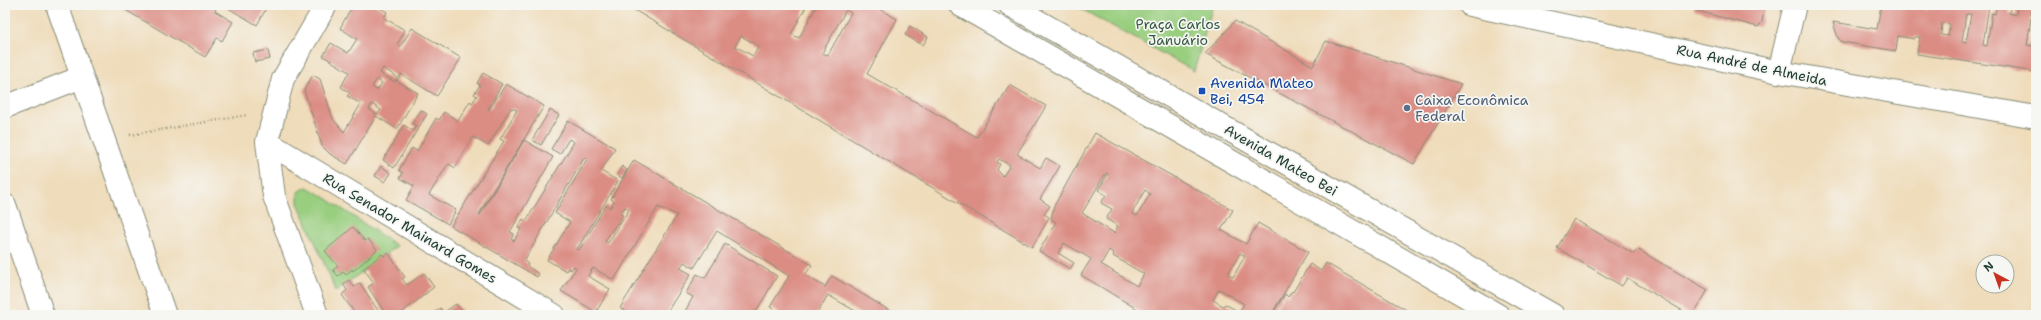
<svg xmlns="http://www.w3.org/2000/svg" width="2041" height="320" viewBox="0 0 2041 320" font-family="'Shantell Sans',sans-serif">
<style>
.green{fill:#99ce7f;stroke:#5c865a}
.building{fill:#db8d84;fill-rule:evenodd}
.lines{fill:none;stroke-linecap:round;stroke-linejoin:round}
.minor-casing{stroke:#878c77;stroke-width:24}
.major-casing{stroke:#878c77;stroke-width:24}
.path{stroke:#878c77;stroke-width:2.5;stroke-dasharray:1 3;stroke-linecap:butt}
.minor{stroke:#fff;stroke-width:22}
.major{stroke:#fff;stroke-width:22}
.transit-dot{fill:#1a4fb4;stroke:#f6f6f2;stroke-width:1.5}
.service-dot{fill:#5c6f8a;stroke:#f6f6f2;stroke-width:1.5}
.labels{text-anchor:middle;stroke-width:3.5;stroke-linejoin:round;paint-order:stroke}
.park-label{font-size:14px;fill:#375a43;stroke:#f6f6f2}
.street-label{font-size:14px;fill:#1f3d34;stroke:#f6f6f2}
.transit-label{font-size:14px;fill:#164399;stroke:#f6f6f2;text-anchor:start}
.service-label{font-size:14px;fill:#4e5e75;stroke:#f6f6f2;text-anchor:start}
</style>
<rect width="100%" height="100%" fill="#f6f6f2"/>
<filter id="ink" filterUnits="userSpaceOnUse"><feTurbulence type="fractalNoise" baseFrequency=".025" numOctaves="2"/><feDisplacementMap in="SourceGraphic" scale="8" xChannelSelector="R" yChannelSelector="G"/><feConvolveMatrix kernelMatrix="1 2 1 2 8 2 1 2 1" color-interpolation-filters="sRGB"/></filter>
<filter id="wash" filterUnits="userSpaceOnUse"><feTurbulence type="fractalNoise" baseFrequency=".012" numOctaves="4" result="noise"/><feDisplacementMap in="SourceGraphic" scale="16" xChannelSelector="R" yChannelSelector="G"/><feGaussianBlur stdDeviation="0.9" result="paint"/><feColorMatrix in="noise" values="0 0 0 0 0 0 0 0 0 0 0 0 0 0 0 0 0 1.4 0 .05"/><feComposite in="paint" operator="in"/></filter>
<g filter="url(#wash)">
<rect width="100%" height="100%" fill="#efdcba"/>
<path class="green" d="M 1074,5 L 1213,5 L 1194,71 Z
M 307,187 L 323,196 L 397,246 L 336,291 L 298,203 L 298,192 Z"/>
<g id="blocks">
<path class="building" d="M 117,5 L 210,5 L 216,9 L 215,11 L 233,22 L 222,41 L 217,38 L 205,57 Z
M 223,5 L 268,5 L 257,25 Z
M 353,5 L 375,5 L 387,12 L 384,18 L 405,30 L 397,45 L 400,47 L 412,28 L 461,58 L 437,96 L 401,74 L 397,81 L 418,93 L 397,129 L 376,116 L 347,164 L 330,154 L 322,146 L 304,90 L 313,75 L 320,79 L 333,119 L 344,132 L 361,104 L 347,96 L 350,93 L 341,87 L 349,72 L 323,56 L 331,43 L 348,53 L 357,39 L 340,28 ZM 383,68 L 397,77 L 395,82 L 380,73 ZM 377,79 L 382,83 L 377,90 L 372,87 ZM 372,104 L 381,110 L 377,115 L 369,109 Z
M 626,5 L 807,5 L 791,34 L 799,38 L 817,5 L 873,5 L 897,19 L 867,74 L 977,137 L 1010,85 L 1046,106 L 1017,154 L 1040,168 L 1046,158 L 1060,166 L 1040,199 L 1050,206 L 1044,214 L 1049,217 L 1045,225 L 1032,247 ZM 846,10 L 851,13 L 828,55 L 822,53 ZM 741,36 L 759,46 L 753,56 L 735,46 ZM 999,159 L 1010,165 L 1003,176 L 997,170 L 1000,164 L 997,162 Z
M 1695,5 L 1765,5 L 1762,22 L 1758,27 L 1694,10 Z
M 1881,5 L 1925,5 L 1925,9 L 1927,9 L 1928,5 L 1989,5 L 1983,45 L 1987,46 L 1992,13 L 1995,14 L 1997,5 L 2011,5 L 2009,13 L 2016,15 L 2017,5 L 2033,5 L 2031,13 L 2036,14 L 2036,19 L 2031,18 L 2027,45 L 2032,46 L 2036,23 L 2036,72 L 1917,54 L 1920,37 L 1915,37 L 1914,39 L 1898,36 L 1896,51 L 1842,42 L 1838,38 L 1833,22 L 1877,29 ZM 1966,14 L 1971,14 L 1966,43 L 1962,42 ZM 1942,23 L 1950,24 L 1948,36 L 1941,35 Z
M 1235,21 L 1313,66 L 1326,41 L 1461,84 L 1414,164 L 1205,54 Z
M 910,26 L 928,37 L 923,45 L 905,35 Z
M 268,50 L 270,59 L 255,62 L 253,53 Z
M 483,73 L 502,84 L 488,109 L 489,110 L 506,84 L 544,106 L 479,214 L 480,215 L 524,140 L 553,157 L 510,232 L 514,234 L 511,239 L 514,241 L 521,229 L 518,228 L 523,219 L 526,221 L 574,142 L 569,139 L 560,154 L 551,149 L 568,121 L 615,148 L 601,171 L 618,181 L 577,249 L 579,250 L 606,205 L 610,208 L 614,201 L 611,199 L 634,160 L 812,265 L 805,275 L 825,287 L 832,276 L 897,315 L 862,315 L 828,295 L 816,315 L 783,315 L 770,307 L 789,276 L 717,231 L 694,268 L 684,262 L 680,268 L 691,274 L 665,315 L 631,315 L 620,308 L 677,215 L 658,207 L 614,280 L 593,268 L 588,276 L 610,289 L 596,312 L 561,291 L 576,268 L 574,266 L 571,270 L 568,268 L 566,271 L 547,260 L 570,222 L 555,213 L 587,159 L 584,158 L 524,261 L 528,264 L 527,266 L 539,274 L 537,277 L 451,226 L 504,141 L 500,139 L 517,110 L 511,108 L 488,146 L 473,137 L 455,168 L 449,164 L 446,167 L 429,195 L 456,210 L 448,224 L 406,200 L 414,186 L 400,178 L 403,173 L 399,170 L 412,148 L 417,151 L 436,118 L 439,120 L 444,112 L 458,121 L 470,101 L 472,103 L 477,96 L 474,94 L 480,85 L 477,83 ZM 625,207 L 629,210 L 608,243 L 605,241 L 623,215 L 620,214 Z
M 421,110 L 427,114 L 394,168 L 383,160 L 404,125 L 413,131 L 416,126 L 412,124 Z
M 550,110 L 559,115 L 541,145 L 532,140 Z
M 1095,133 L 1233,210 L 1221,230 L 1246,244 L 1258,223 L 1308,252 L 1271,315 L 1245,315 L 1239,312 L 1244,304 L 1219,289 L 1213,300 L 1223,306 L 1225,304 L 1239,312 L 1237,315 L 1147,315 L 1081,275 L 1091,259 L 1064,243 L 1058,253 L 1074,263 L 1070,269 L 1039,251 L 1056,222 L 1051,219 L 1054,206 ZM 1106,173 L 1108,174 L 1098,190 L 1106,195 L 1101,203 L 1112,209 L 1106,219 L 1118,226 L 1114,233 L 1082,213 ZM 1145,190 L 1150,194 L 1137,216 L 1132,213 ZM 1109,250 L 1114,254 L 1113,256 L 1144,274 L 1137,286 L 1101,264 ZM 1240,253 L 1245,256 L 1233,277 L 1228,274 Z
M 381,166 L 391,173 L 385,182 L 375,176 Z
M 622,166 L 627,170 L 622,178 L 617,175 Z
M 1574,219 L 1634,254 L 1637,249 L 1708,290 L 1693,315 L 1690,315 L 1627,278 L 1622,286 L 1557,248 Z
M 353,227 L 365,241 L 368,239 L 377,250 L 353,271 L 352,269 L 346,275 L 343,272 L 338,276 L 333,270 L 338,266 L 325,251 Z
M 725,244 L 777,276 L 754,315 L 687,315 L 684,313 L 693,297 L 686,293 L 697,274 L 705,278 Z
M 388,253 L 405,277 L 402,279 L 407,285 L 424,273 L 434,287 L 399,315 L 398,313 L 384,315 L 382,313 L 384,311 L 368,287 L 374,283 L 364,269 L 382,254 L 384,256 Z
M 1326,263 L 1336,269 L 1415,315 L 1272,315 L 1285,294 L 1288,297 L 1292,291 L 1293,292 L 1310,264 L 1321,271 Z
M 349,280 L 354,287 L 360,283 L 381,315 L 356,315 L 342,295 L 347,290 L 343,284 Z
M 456,304 L 465,315 L 431,315 L 440,308 L 443,313 Z"/>
</g>
</g>
<g filter="url(#ink)">
<use href="#blocks" fill-opacity="0" stroke="#878c77" stroke-width="1"/>
<g class="lines">
<g class="minor-casing">
<path id="minor" d="M 57,5 L 165,315
M 1779,72 L 1795,5
M 5,107 L 82,77
M 267,142 L 554,315
M 317,315 L 274,196 L 267,142 L 283,79 L 326,5"/>
</g>
<g class="major-casing">
<path id="major" d="M 960,5 L 1498,315
M 1010,5 L 1553,315
M 1470,5 L 1779,72 L 2036,117
M 5,205 L 43,315"/>
</g>
<path class="path" d="M 130,135 L 247,115"/>
<use href="#minor" class="minor"/>
<use href="#major" class="major"/>
</g>
</g>
<rect class="transit-dot" x="1198" y="87" width="8" height="8" rx="2"/>
<circle class="service-dot" cx="1407" cy="108" r="4"/>
<g class="labels">
<g class="park-label">
<text x="1178" y="29">Praça Carlos<tspan x="1178" dy="16">Januário</tspan></text>
</g>
<g class="street-label">
<text transform="translate(1752 65) rotate(12)" y="5">Rua André de Almeida</text>
<text transform="translate(1281 160) rotate(30)" y="5">Avenida Mateo Bei</text>
<text transform="translate(410 228) rotate(31)" y="5">Rua Senador Mainard Gomes</text>
</g>
<g class="transit-label">
<text x="1210" y="88">Avenida Mateo<tspan x="1210" dy="16">Bei, 454</tspan></text>
</g>
<g class="service-label">
<text x="1415" y="105">Caixa Econômica<tspan x="1415" dy="16">Federal</tspan></text>
</g>
</g>
<rect width="2041" height="320" fill="none" stroke="#f6f6f2" stroke-width="20"/>
<g transform="translate(1995 274) rotate(319)"><circle r="19" fill="#f6f6f2" stroke="#a0aca6"/>
<path d="M0-3L7 15L0 10L-7 15Z" fill="#c8321e"/>
<text y="-6" font-size="11" font-weight="bold" text-anchor="middle" fill="#1f3d34">N</text>
</g>
</svg>
